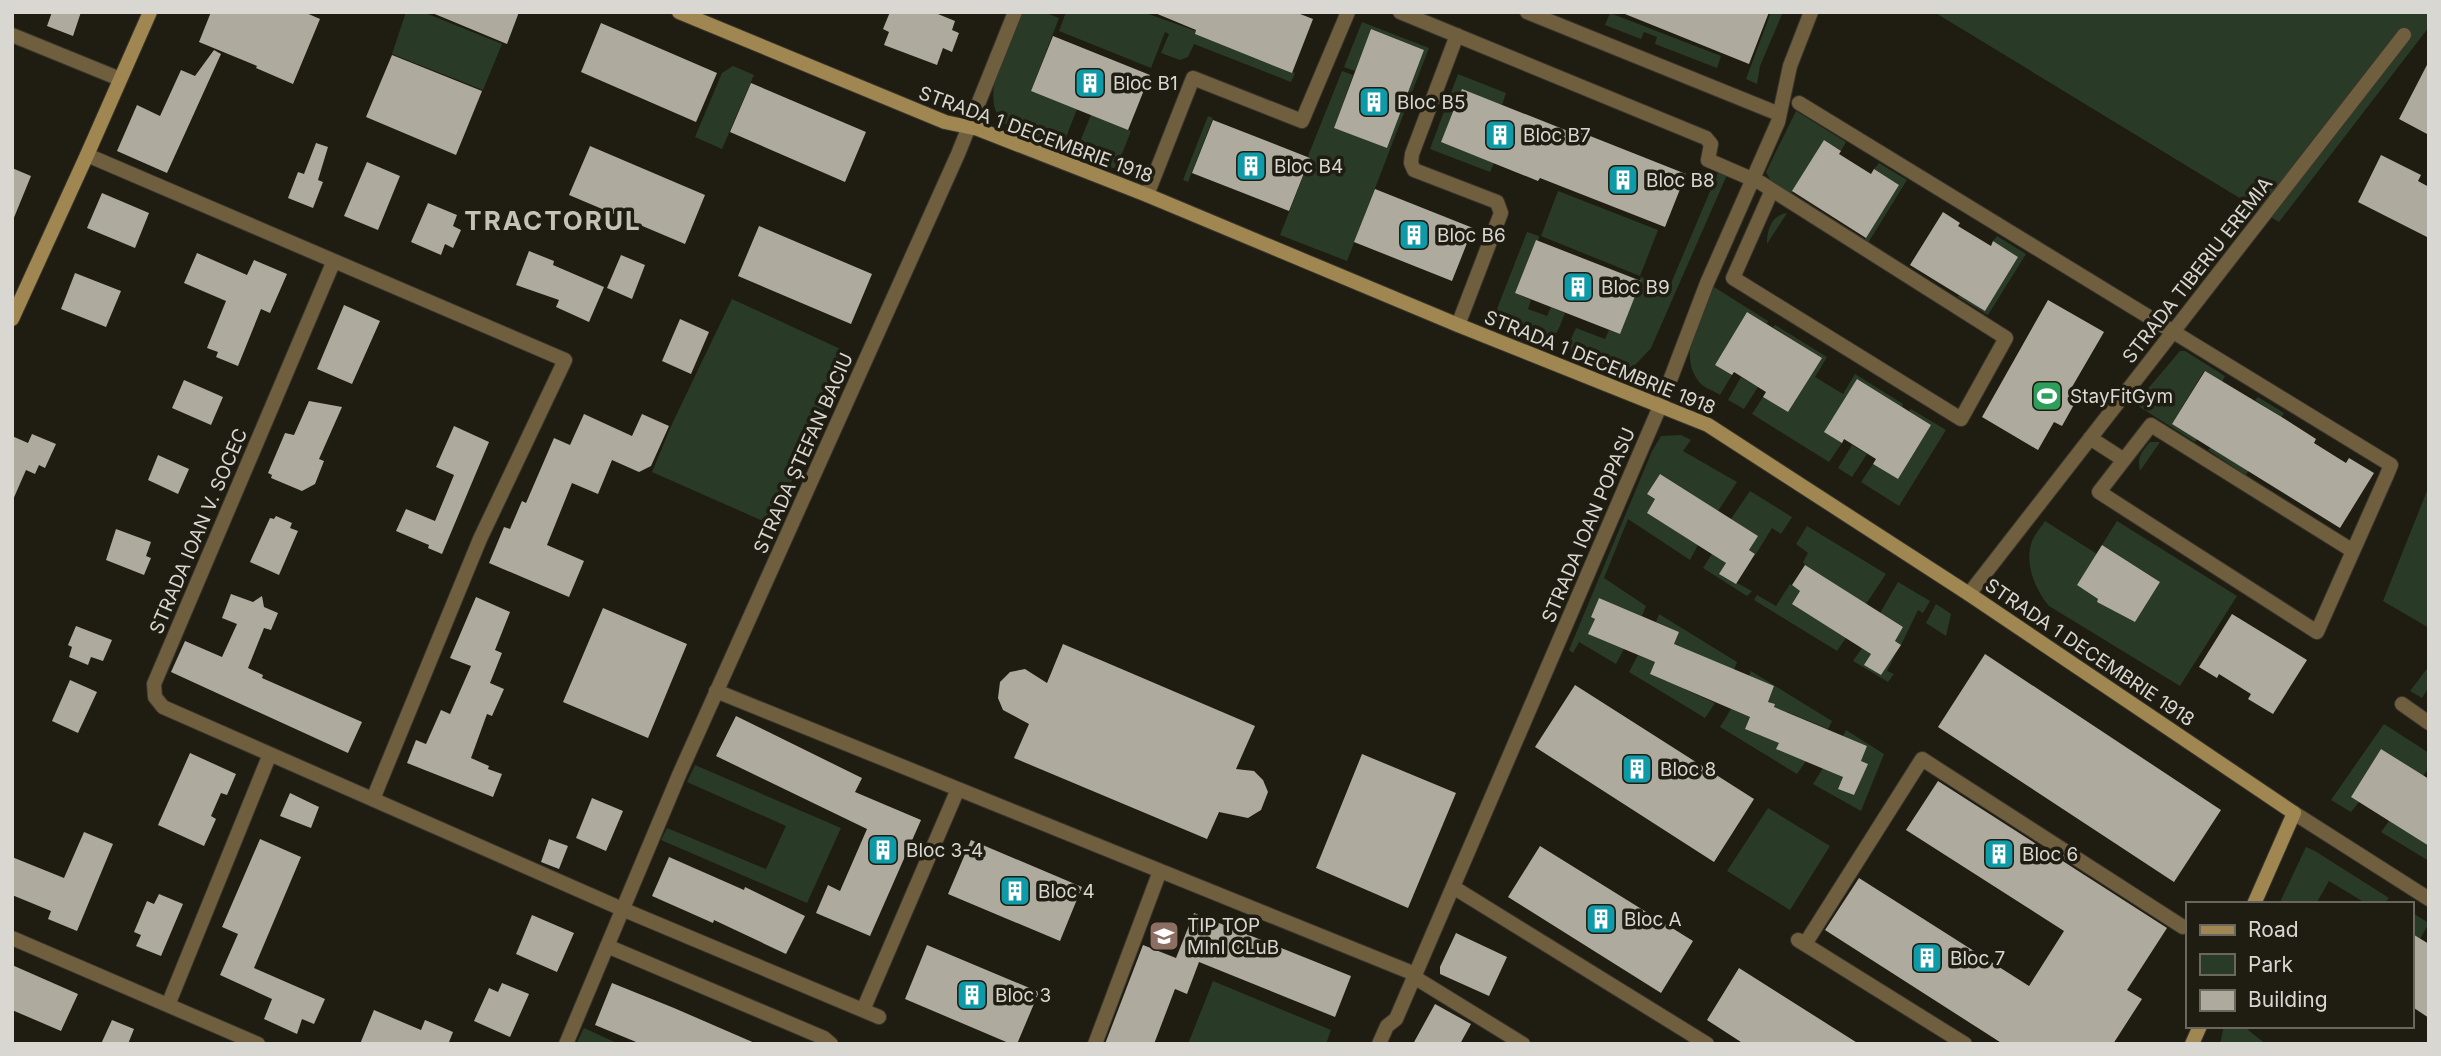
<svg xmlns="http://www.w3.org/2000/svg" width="2441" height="1056" viewBox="0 0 2441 1056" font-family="Inter,sans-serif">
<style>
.green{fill:#293b27}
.building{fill:#aeab9e}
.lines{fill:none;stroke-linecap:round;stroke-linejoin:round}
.street-casing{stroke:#39362d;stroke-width:16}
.secondary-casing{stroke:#39362d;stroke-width:16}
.street{stroke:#705f3f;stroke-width:14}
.secondary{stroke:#a08651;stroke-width:14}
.labels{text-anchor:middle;stroke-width:7;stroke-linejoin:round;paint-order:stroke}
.poi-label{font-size:19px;fill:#d9d7d1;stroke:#1f1c12;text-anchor:start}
.street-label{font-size:19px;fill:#d9d7d1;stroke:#1f1c12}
.district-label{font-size:26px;font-weight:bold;letter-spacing:2px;fill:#c5c1b4;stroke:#1f1c12}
</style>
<rect width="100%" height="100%" fill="#1f1c12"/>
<path class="green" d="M 406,12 L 423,12 L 502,44 L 483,90 L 392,54 Z
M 1021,12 L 1044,12 L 1059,18 L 1031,91 L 1077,109 L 1065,140 L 1057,146 C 1042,140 1013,132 1002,121 C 978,95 1010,38 1021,12 Z
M 1066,12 L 1143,12 L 1196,31 L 1195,34 L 1295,73 L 1291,82 L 1194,44 L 1188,57 L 1180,60 L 1161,53 L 1169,34 L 1165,32 L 1151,68 L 1059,31 Z
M 1771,12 L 1783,12 L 1760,66 L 1757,84 L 1746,79 Z
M 1934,12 L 2429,12 L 2429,27 L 2279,222 Z
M 1610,13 L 1721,56 L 1717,68 L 1655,44 L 1657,37 L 1644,32 L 1641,39 L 1605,25 Z
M 1362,22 L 1429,48 L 1347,261 L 1280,235 L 1310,159 L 1308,156 L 1342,71 L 1353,75 L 1334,128 L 1387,148 L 1424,50 L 1371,29 L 1355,71 L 1344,67 Z
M 733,66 L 754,75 L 722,149 L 695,137 L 722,73 Z
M 1458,74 L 1506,93 L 1502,105 L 1462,90 L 1441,142 L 1494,163 L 1490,172 L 1430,149 Z
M 1796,111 L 1846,142 L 1841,151 L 1824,140 L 1792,193 L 1811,205 L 1810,207 L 1772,183 L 1766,172 Z
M 1091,115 L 1131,131 L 1116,169 L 1080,155 L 1078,146 Z
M 1208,116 L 1213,118 L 1188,182 L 1183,180 Z
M 1879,163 L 1907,180 L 1868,243 L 1817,212 L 1818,210 L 1865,239 L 1899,185 L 1874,169 Z
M 1720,168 L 1730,168 L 1651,348 L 1636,364 L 1622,372 L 1571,351 L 1570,341 L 1576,328 L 1605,339 L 1609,330 L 1620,334 L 1641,277 L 1669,288 Z
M 1558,191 L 1658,230 L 1640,276 L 1541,236 Z
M 1787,213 L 1767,244 C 1767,229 1771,216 1787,213 Z
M 1527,232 L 1539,236 L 1538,241 L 1536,240 L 1515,293 L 1531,300 L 1528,309 L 1547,316 L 1551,307 L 1565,313 C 1560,324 1558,338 1545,341 L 1493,319 Z
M 1997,236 L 2026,254 L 1988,315 L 1958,297 L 1959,295 L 1985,311 L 2018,257 L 1993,241 Z
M 1714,287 L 1768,321 L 1767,324 L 1747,312 L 1715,365 L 1732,375 L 1720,395 C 1714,391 1705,388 1701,384 C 1675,356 1701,315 1714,287 Z
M 732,299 L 849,353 L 772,525 L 652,472 L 672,424 Z
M 1775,325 L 1827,357 L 1815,377 L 1843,394 L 1855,374 L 1903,404 L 1902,407 L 1857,379 L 1842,443 L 1829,462 L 1752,414 L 1763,397 L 1788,412 L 1821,358 L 1773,327 Z
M 2180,351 L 2185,351 L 2225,376 L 2222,382 L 2204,371 L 2172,424 L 2197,439 L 2195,442 L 2135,404 Z
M 1741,377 L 1758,387 L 1744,409 L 1728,400 Z
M 2258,397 L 2284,413 L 2246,475 L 2208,450 L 2210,448 L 2280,416 L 2255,400 Z
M 1911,409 L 1946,430 L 1899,506 L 1861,482 L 1873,464 L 1898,479 L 1931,425 L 1909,411 Z
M 1681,435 L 1691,440 L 1683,451 L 1737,482 L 1718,511 L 1660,474 L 1647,494 L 1655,499 L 1647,513 L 1698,545 L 1690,560 L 1628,519 L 1604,578 L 1646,606 L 1642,616 L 1599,598 L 1591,617 L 1595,619 L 1589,634 L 1624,649 L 1616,664 L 1579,642 L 1573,653 L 1569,650 L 1652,451 L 1661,436 Z
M 2150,442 L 2160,442 L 2140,471 C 2137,458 2141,452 2150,442 Z
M 1852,445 L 1867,454 L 1852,477 L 1838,468 Z
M 2429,486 L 2429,628 L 2383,601 Z
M 1750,491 L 1792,517 L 1781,534 L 1772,528 L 1756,554 L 1749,550 L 1758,536 L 1731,519 Z
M 2045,521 L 2097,554 L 2077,585 L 2098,599 L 2097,602 L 2135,622 L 2160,582 L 2102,545 L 2117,521 L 2237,596 L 2180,686 L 2049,606 C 2035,589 2024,564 2032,541 C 2035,534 2041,527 2045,521 Z
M 1807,526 L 1886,574 L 1866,604 L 1805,565 L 1803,562 L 1808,553 L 1796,544 Z
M 1712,554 L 1726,563 L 1720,574 L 1752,591 L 1747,596 L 1703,568 Z
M 1898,582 L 1930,601 L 1923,613 L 1918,610 L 1901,645 L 1895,641 L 1903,627 L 1880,613 Z
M 1790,584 L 1800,591 L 1792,604 L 1846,638 L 1837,651 L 1754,600 L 1757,595 L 1776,606 Z
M 1936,604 L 1951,614 L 1946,636 L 1926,623 Z
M 1659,614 L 1737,662 L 1734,670 L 1690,674 L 1684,689 L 1715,703 L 1705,718 L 1629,672 L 1638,655 L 1655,662 L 1650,674 L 1666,681 L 1673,646 L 1679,632 L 1656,622 Z
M 1862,648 L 1871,654 L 1865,665 L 1881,675 L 1897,651 L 1887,671 L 1894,674 L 1888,682 L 1853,661 Z
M 2429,666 L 2429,687 L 2422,698 L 2410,691 Z
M 1751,671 L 1832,721 L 1828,729 L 1787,712 L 1783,733 L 1777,749 L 1806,761 L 1797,774 L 1720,727 L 1731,709 L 1750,717 L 1745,729 L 1762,736 L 1775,704 L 1768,702 L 1774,687 L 1749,676 Z
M 2384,724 L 2429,753 L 2429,768 L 2423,776 L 2381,749 L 2351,797 L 2359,802 L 2351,812 L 2331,800 Z
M 1846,730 L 1884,754 L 1861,811 L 1813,784 L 1823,768 L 1843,777 L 1838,789 L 1854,795 L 1867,764 L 1861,761 L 1867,746 L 1843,736 Z
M 695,765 L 841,828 L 807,903 L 661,840 L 667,828 L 766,869 L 786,826 L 687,782 Z
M 1768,808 L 1830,846 L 1790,910 L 1727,871 Z
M 2389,821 L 2429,846 L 2429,861 L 2381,832 Z
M 2306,847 L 2315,851 L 2389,898 L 2384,904 L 2367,904 L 2329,881 L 2316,904 L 2279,904 Z
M 2411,912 L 2429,923 L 2420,939 L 2411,933 Z
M 1213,981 L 1331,1030 L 1326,1044 L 1188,1044 Z
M 2224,1026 L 2250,1026 L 2248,1030 L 2266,1044 L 2220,1044 Z
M 584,1028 L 619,1044 L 576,1044 Z"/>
<path class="building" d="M 52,12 L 81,12 L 73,36 L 47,26 Z
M 211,12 L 304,12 L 320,19 L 293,84 L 256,68 L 257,66 L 199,42 Z
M 430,12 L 519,12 L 507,44 Z
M 890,12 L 933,12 L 955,21 L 952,30 L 959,33 L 952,52 L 943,48 L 937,65 L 884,45 L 889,32 L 883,29 Z
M 1295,12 L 1313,19 L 1292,73 L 1195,34 L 1196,30 L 1155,13 Z
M 1620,12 L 1769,12 L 1749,64 Z
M 601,23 L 717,73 L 696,122 L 581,72 Z
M 1371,29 L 1424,50 L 1387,148 L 1334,128 Z
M 1053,36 L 1150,75 L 1128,130 L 1031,91 Z
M 214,50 L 221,54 L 167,173 L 117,151 L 137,105 L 160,116 L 181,70 L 195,76 Z
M 392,55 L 482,91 L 456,155 L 366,117 Z
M 2429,61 L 2429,135 L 2399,119 Z
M 751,83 L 866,132 L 845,182 L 730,132 Z
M 1462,89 L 1578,135 L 1580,132 L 1686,174 L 1665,227 L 1540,178 L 1538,181 L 1441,142 Z
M 1213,120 L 1310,158 L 1289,211 L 1192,173 Z
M 1824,140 L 1841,151 L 1839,154 L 1871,174 L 1874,169 L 1899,185 L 1866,238 L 1792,191 Z
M 316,143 L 328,147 L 318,180 L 323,182 L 313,208 L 288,198 L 298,172 L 304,174 Z
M 590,146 L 705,195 L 685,244 L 569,195 Z
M 2381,155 L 2421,175 L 2418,181 L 2429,187 L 2429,238 L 2358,202 Z
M 367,162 L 400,176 L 378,230 L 344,216 Z
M 12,168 L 31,176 L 13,220 L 12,219 Z
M 1375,189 L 1473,228 L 1452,281 L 1354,242 Z
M 102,193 L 149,213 L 135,248 L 87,228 Z
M 428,203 L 457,215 L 453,226 L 461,230 L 453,248 L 445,244 L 441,255 L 411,242 Z
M 1943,212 L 1960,223 L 1958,226 L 1991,246 L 1993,241 L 2018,257 L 1985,311 L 1910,265 Z
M 759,226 L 872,274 L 851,324 L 738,276 Z
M 1536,240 L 1641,281 L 1620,334 L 1515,293 Z
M 529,251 L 554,261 L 553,265 L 604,287 L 589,322 L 556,307 L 559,300 L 516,285 Z
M 197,253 L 247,275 L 254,260 L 287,274 L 270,313 L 261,309 L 238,366 L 216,357 L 218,352 L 207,348 L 226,301 L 184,283 Z
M 621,255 L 645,265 L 632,299 L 607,288 Z
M 75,273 L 121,291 L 106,327 L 61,309 Z
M 2048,300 L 2104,332 L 2072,387 L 2081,392 L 2062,426 L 2054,422 L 2038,450 L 1982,417 Z
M 344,305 L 380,321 L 352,384 L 317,369 Z
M 1747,312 L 1822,358 L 1788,412 L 1763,397 L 1766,392 L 1734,372 L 1732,375 L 1715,365 Z
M 680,319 L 709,332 L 691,374 L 662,361 Z
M 2205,371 L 2280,416 L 2316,439 L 2314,443 L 2346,463 L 2349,458 L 2374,473 L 2340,528 L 2172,424 Z
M 1857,379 L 1931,425 L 1898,479 L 1873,464 L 1876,459 L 1844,439 L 1842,443 L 1824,432 Z
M 184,380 L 223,397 L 211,425 L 172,408 Z
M 309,401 L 342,407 L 319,459 L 324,461 L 315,484 L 302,491 L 271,478 L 272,475 L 268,473 L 285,433 L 294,435 Z
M 584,414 L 632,436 L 642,414 L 669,426 L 651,466 L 639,472 L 612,460 L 598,494 L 572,483 L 547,545 L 584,561 L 569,597 L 489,563 L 504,527 L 510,529 L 522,501 L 526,503 L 554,438 L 570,445 Z
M 454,426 L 489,442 L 442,554 L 428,548 L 429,545 L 396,531 L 406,509 L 435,521 L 454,475 L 436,467 Z
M 32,434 L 56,444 L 45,468 L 39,465 L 35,474 L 26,470 L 12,502 L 12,436 L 28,443 Z
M 158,455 L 189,469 L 178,494 L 148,480 Z
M 1660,474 L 1758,536 L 1749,550 L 1755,554 L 1736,584 L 1719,574 L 1726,563 L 1647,513 L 1655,499 L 1647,494 Z
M 276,516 L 292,523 L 290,528 L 298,531 L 279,575 L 250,562 L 270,518 L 274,519 Z
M 116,529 L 151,542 L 146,556 L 151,558 L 144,575 L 106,560 Z
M 2102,545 L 2160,582 L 2135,622 L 2097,602 L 2098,599 L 2077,585 Z
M 1805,565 L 1903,627 L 1895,641 L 1901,645 L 1881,675 L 1864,665 L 1871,654 L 1792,604 L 1800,591 L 1792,585 Z
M 231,594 L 253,602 L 262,596 L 264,607 L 278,613 L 271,630 L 264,628 L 248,668 L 263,675 L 262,678 L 362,722 L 348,753 L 171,672 L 185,641 L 222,657 L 237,624 L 222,618 Z
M 476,597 L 510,612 L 495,650 L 502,653 L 490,683 L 504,689 L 492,716 L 487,714 L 471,758 L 489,766 L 488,769 L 502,774 L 493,797 L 407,763 L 416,740 L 426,744 L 441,710 L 450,714 L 471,666 L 450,658 Z
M 1599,598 L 1679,632 L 1674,644 L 1774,686 L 1768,702 L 1775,704 L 1774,707 L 1867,746 L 1861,761 L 1868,764 L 1854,795 L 1838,789 L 1843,777 L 1776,749 L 1779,743 L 1745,729 L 1750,717 L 1650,674 L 1655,662 L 1588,634 L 1595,619 L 1591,617 Z
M 603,608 L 687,644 L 648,738 L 563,702 Z
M 2232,614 L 2307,660 L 2273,714 L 2248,699 L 2251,694 L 2219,674 L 2217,678 L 2199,667 Z
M 76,626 L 112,640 L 103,661 L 91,657 L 88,665 L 69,657 L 72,647 L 68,645 Z
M 1063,644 L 1255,726 L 1236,769 L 1254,771 L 1263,780 L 1268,792 L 1261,810 L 1248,818 L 1219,812 L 1207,839 L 1014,758 L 1029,724 L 1003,710 L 998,698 L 1000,682 L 1010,672 L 1025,669 L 1047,683 Z
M 1985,654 L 2221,810 L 2174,882 L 1938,727 Z
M 70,680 L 97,692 L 78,733 L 52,721 Z
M 1575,685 L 1754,799 L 1714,862 L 1535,747 Z
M 736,716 L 862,778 L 855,792 L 921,820 L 870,936 L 816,913 L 828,885 L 840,891 L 867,829 L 716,756 Z
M 2381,749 L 2429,779 L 2429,846 L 2351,797 Z
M 190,753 L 236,774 L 227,795 L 221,793 L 211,816 L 216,819 L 204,846 L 158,825 Z
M 1362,754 L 1456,793 L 1408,908 L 1316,868 Z
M 1938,781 L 2167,928 L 2127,990 L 2142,999 L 2113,1044 L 2003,1044 L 1825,930 L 1859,878 L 2029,986 L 2064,931 L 1906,830 Z
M 290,793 L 319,807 L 311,828 L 280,816 Z
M 592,798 L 623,811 L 606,851 L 576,838 Z
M 84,832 L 113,844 L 77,931 L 48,919 L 51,911 L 12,895 L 12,857 L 64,878 Z
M 260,839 L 301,857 L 254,968 L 325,999 L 314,1024 L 302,1019 L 297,1034 L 264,1019 L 272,999 L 220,975 L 238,934 L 222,927 Z
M 549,839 L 568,846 L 559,869 L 541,862 Z
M 971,840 L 1082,887 L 1060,941 L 948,894 Z
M 1540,846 L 1693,941 L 1661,993 L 1508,897 Z
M 669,857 L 744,890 L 745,887 L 805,916 L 786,954 L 714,920 L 713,923 L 652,896 Z
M 159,894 L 183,904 L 161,956 L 136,946 L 141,935 L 134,932 L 147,901 L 154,904 Z
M 1194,913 L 1351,976 L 1335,1017 L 1199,962 L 1187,994 L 1175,989 L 1154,1044 L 1105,1044 L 1143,945 L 1176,958 Z
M 532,915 L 574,933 L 557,972 L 516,954 Z
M 1456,933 L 1507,957 L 1489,996 L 1440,974 L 1440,967 Z
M 2411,933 L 2429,944 L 2429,1018 L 2411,1006 Z
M 927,945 L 1039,992 L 1017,1044 L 1011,1044 L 905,999 Z
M 12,965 L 78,994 L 61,1031 L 12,1010 Z
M 1739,968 L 1859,1044 L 1744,1044 L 1707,1020 Z
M 502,983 L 529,994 L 510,1037 L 474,1021 L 489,988 L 498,992 Z
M 612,983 L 674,1008 L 757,1044 L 641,1044 L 595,1025 Z
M 1435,1004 L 1471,1024 L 1460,1044 L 1413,1044 Z
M 374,1010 L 421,1030 L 425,1020 L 453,1032 L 449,1042 L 453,1044 L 360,1044 Z
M 112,1020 L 134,1029 L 128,1044 L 101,1044 Z"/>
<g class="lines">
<g class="street-casing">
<path id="street" d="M 1400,12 L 1706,138 L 1711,144 L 1708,160 L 1761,183 L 2006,338 L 1961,419 L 1733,278 L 1772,190
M 1527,12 L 1779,114
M 12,35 L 120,79
M 1457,35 L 1412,154 L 1411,163 L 1414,170 L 1497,202 L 1501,213 L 1458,325
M 1799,103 L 2391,465 L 2386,477 L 2317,632 L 2099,492 L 2151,425 L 2353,551
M 87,155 L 565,360 L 480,539 L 373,799
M 1147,195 L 1193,78 L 1302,121 L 1348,12
M 333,263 L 154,684 L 155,697 L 163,707 L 622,909 L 879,1017
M 2090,438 L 2124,460
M 1969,594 L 2404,35
M 716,691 L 1415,974
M 2402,704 L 2429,723
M 2294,813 L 2429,899
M 1453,887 L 1707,1044
M 12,938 L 258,1044
M 1798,940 L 1965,1044
M 1805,944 L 1922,759 L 2183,927
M 607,946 L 824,1038 L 831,1044
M 1414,977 L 1523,1044
M 168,1005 L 270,754
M 863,1010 L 958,789
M 566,1044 L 679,775 L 958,154 L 1015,12
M 1095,1044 L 1160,871
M 1379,1044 L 1387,1026 L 1396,1019 L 1661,404 L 1707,283 L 1778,122 L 1790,66 L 1811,12"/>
</g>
<g class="secondary-casing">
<path id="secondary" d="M 679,12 L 945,122 L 978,129 L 1147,195 L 1458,325 L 1708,425 L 1969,594 L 2294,813 L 2254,904
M 12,319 L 87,155 L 150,12
M 2192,1044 L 2200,1026"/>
</g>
<use href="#street" class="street"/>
<use href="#secondary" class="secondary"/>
</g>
<defs>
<g id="building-square" transform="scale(1.575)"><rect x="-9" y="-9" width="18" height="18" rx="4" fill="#0f9aa8" stroke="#1f1c12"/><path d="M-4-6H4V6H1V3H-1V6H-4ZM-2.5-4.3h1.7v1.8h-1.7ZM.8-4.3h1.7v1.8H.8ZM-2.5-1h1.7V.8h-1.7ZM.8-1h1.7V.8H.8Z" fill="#fff"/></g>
<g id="stadium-square" transform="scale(1.575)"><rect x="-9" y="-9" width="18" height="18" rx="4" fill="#2e9e5b" stroke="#1f1c12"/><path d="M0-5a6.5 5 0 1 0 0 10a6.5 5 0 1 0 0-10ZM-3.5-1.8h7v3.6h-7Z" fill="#fff"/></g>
<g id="school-square" transform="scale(1.575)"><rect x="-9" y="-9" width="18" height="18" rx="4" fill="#8d6e63" stroke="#1f1c12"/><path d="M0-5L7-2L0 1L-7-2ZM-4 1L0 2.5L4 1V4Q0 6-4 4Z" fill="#fff"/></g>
</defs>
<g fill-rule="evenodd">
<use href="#building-square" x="1090" y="83"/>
<use href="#building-square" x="1374" y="102"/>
<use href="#building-square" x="1500" y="135"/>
<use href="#building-square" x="1251" y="166"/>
<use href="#building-square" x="1623" y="180"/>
<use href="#building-square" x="1414" y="235"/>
<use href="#building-square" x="1578" y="287"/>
<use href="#stadium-square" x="2047" y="396"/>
<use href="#building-square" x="1637" y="769"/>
<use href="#building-square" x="883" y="850"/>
<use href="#building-square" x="1999" y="854"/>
<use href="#building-square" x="1015" y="891"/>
<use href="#building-square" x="1601" y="919"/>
<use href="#school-square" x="1164" y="936"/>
<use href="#building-square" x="1927" y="958"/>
<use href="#building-square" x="972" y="995"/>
</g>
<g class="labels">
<g class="poi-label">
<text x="1113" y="90">Bloc B1</text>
<text x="1397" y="109">Bloc B5</text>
<text x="1523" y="142">Bloc B7</text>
<text x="1274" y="173">Bloc B4</text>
<text x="1646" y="187">Bloc B8</text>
<text x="1437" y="242">Bloc B6</text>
<text x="1601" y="294">Bloc B9</text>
<text x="2070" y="403">StayFitGym</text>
<text x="1660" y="776">Bloc 8</text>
<text x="906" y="857">Bloc 3-4</text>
<text x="2022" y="861">Bloc 6</text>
<text x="1038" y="898">Bloc 4</text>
<text x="1624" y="926">Bloc A</text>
<text x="1187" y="932">TIP TOP<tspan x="1187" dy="22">MInI CLuB</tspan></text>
<text x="1950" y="965">Bloc 7</text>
<text x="995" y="1002">Bloc 3</text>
</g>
<g class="street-label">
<text transform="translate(1036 134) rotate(20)" y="7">STRADA 1 DECEMBRIE 1918</text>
<text transform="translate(2197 270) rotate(-52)" y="7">STRADA TIBERIU EREMIA</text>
<text transform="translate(1600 362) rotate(22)" y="7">STRADA 1 DECEMBRIE 1918</text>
<text transform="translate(803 453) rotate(-66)" y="7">STRADA ȘTEFAN BACIU</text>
<text transform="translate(1588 525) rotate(-67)" y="7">STRADA IOAN POPASU</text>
<text transform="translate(198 531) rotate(-67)" y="7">STRADA IOAN V. SOCEC</text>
<text transform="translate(2090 652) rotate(34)" y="7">STRADA 1 DECEMBRIE 1918</text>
</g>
<g class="district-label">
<text x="553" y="230">TRACTORUL</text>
</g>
</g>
<rect width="2441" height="1056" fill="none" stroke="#d9d7d1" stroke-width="28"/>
<rect x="2186" y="902" width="228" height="126" fill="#1f1c12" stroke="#69675e" stroke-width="2"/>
<rect x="2200" y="925" width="35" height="10" fill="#a08651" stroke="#69675e" stroke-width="2"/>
<text x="2248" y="937" font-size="21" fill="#d9d7d1">Road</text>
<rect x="2200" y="954" width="35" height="21" fill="#293b27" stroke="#69675e" stroke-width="2"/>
<text x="2248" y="972" font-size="21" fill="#d9d7d1">Park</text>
<rect x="2200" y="990" width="35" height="21" fill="#aeab9e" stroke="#69675e" stroke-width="2"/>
<text x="2248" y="1007" font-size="21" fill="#d9d7d1">Building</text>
</svg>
